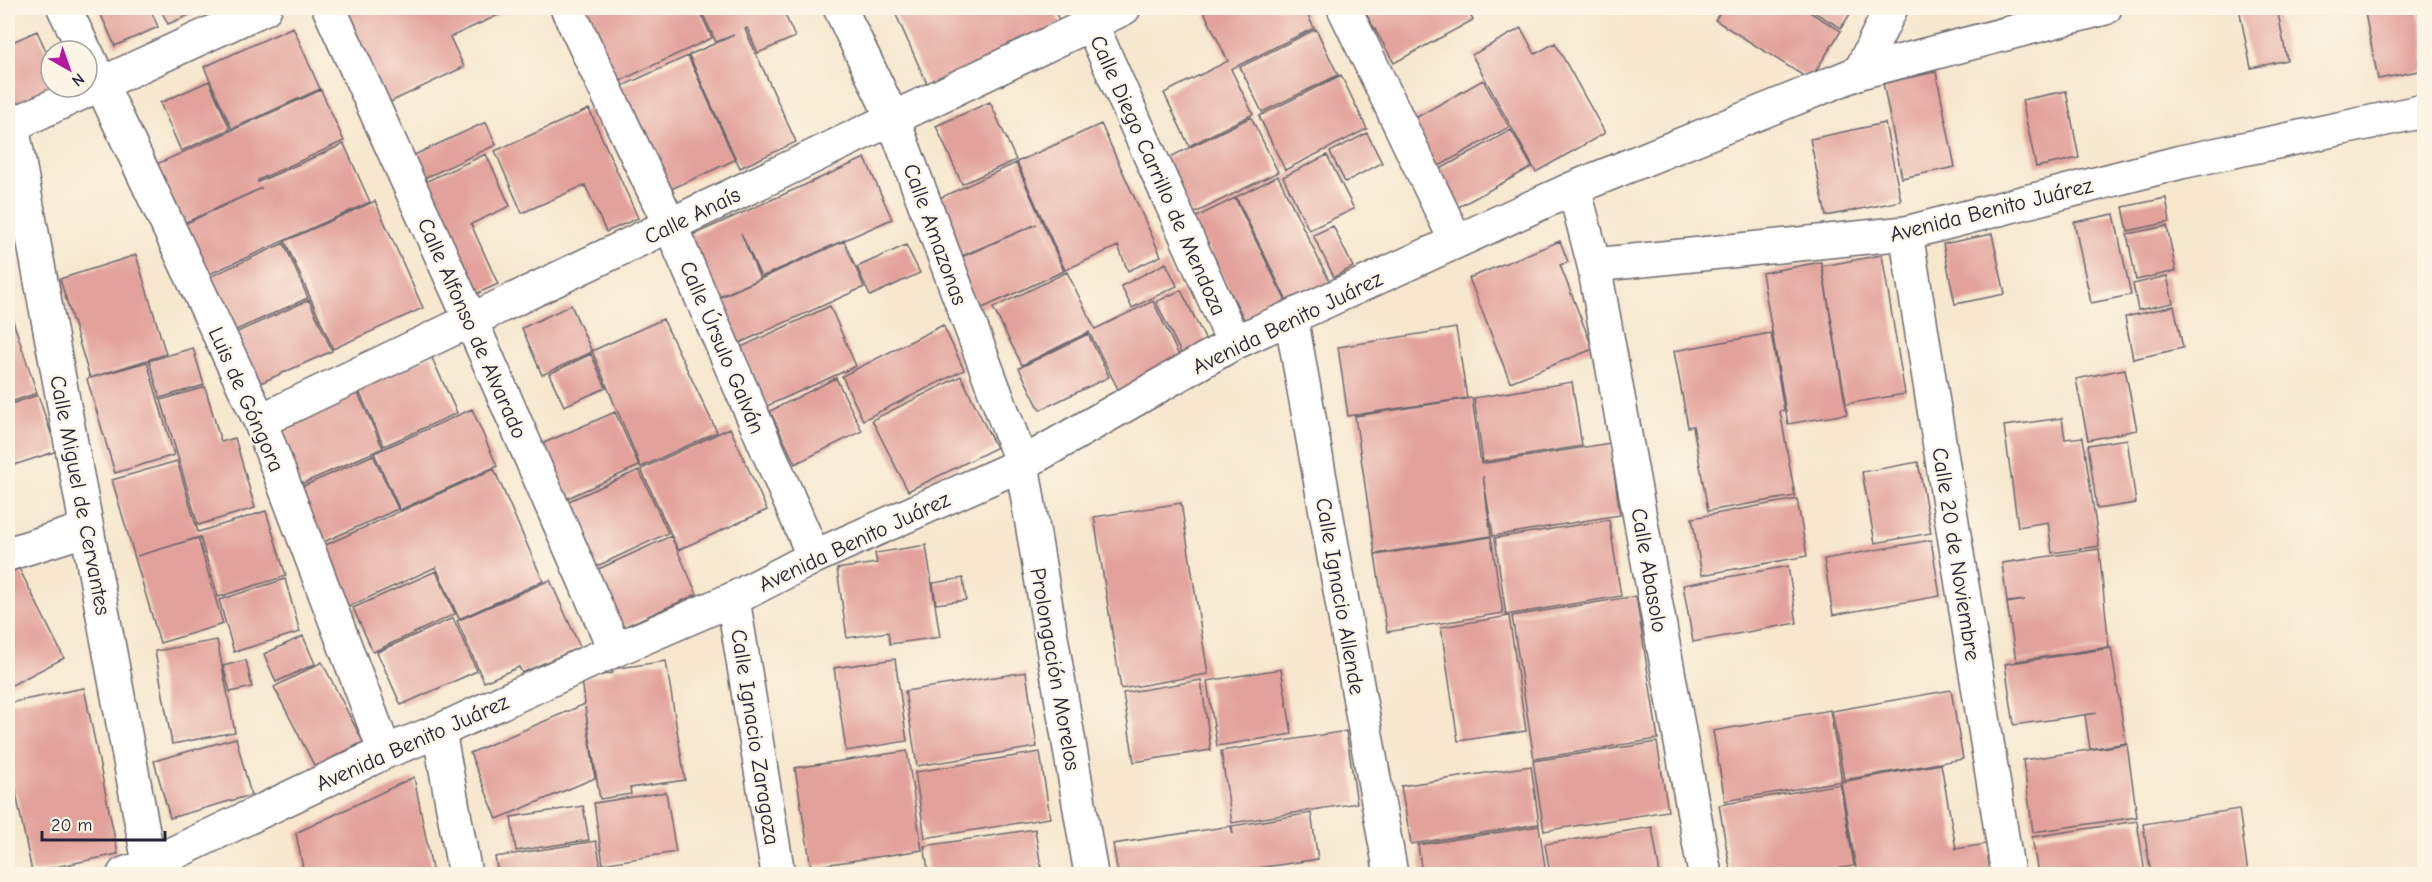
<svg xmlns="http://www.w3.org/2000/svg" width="2432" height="882" viewBox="0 0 2432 882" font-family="'Comic Neue',sans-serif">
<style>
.building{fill:#e2a29b}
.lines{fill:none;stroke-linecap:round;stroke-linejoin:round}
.minor-casing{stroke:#6c676e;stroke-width:36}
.minor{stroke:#fff;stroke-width:33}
.labels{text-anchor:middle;stroke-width:4.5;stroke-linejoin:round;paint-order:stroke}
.street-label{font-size:22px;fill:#22223b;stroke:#fcf5e5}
</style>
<rect width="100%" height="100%" fill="#fcf5e5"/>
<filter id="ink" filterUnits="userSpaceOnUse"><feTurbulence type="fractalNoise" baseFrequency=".0167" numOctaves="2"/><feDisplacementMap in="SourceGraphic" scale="12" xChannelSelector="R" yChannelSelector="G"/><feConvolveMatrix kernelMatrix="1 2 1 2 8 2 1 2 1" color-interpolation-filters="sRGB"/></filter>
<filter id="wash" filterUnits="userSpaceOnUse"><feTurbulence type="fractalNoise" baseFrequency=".008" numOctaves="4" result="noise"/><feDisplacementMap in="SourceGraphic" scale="24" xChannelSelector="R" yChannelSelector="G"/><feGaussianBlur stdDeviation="1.35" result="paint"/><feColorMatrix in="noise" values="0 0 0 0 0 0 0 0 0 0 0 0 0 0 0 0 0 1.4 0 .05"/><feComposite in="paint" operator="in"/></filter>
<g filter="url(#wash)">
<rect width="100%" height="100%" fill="#f6e7ce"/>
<g id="blocks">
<path class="building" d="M 98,8 L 150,8 L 158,27 L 115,46 Z
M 160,8 L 206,8 L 168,24 Z
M 348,8 L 514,8 L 450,37 L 464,67 L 382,106 L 339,12 Z
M 587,8 L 698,8 L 712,38 L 611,85 L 577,12 Z
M 700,8 L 782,8 L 795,37 L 758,53 L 747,28 L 745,29 L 796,142 L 740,168 L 689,55 L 734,35 L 716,42 Z
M 893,8 L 1053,8 L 1062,26 L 928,86 Z
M 1202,8 L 1304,8 L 1314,28 L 1231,69 L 1253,114 L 1189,146 L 1164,93 L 1228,61 Z
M 1363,8 L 1466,8 L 1473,20 L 1394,63 Z
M 1723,8 L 1803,8 L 1841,31 L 1810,80 L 1715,20 Z
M 1807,8 L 1854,8 L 1841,28 Z
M 2239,8 L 2277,8 L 2287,60 L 2251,68 Z
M 2364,8 L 2418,8 L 2424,41 L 2424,70 L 2378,79 Z
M 293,27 L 320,89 L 232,129 L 204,67 Z
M 1521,28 L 1535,54 L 1555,43 L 1605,133 L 1536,172 L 1472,55 Z
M 1316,29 L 1338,75 L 1262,112 L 1240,67 Z
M 37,31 L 51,62 L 51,87 L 66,87 L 8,114 L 8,44 Z
M 688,56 L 735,160 L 667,191 L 620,87 Z
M 1936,72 L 1955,167 L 1902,178 L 1883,83 Z
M 1341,75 L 1367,129 L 1285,170 L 1259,116 Z
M 1483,80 L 1509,127 L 1432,170 L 1406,123 Z
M 209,81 L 230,129 L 181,151 L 160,103 Z
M 321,90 L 344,141 L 258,180 L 258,182 L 344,144 L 370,202 L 203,277 L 180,226 L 262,188 L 175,227 L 148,168 Z
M 2066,91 L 2079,158 L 2036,167 L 2022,100 Z
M 990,102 L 1016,160 L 962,184 L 936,126 Z
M 589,109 L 638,218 L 606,232 L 585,185 L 522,213 L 495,151 Z
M 1251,117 L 1278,172 L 1191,215 L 1164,160 Z
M 486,122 L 496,145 L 414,183 L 403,160 Z
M 1885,123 L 1901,201 L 1826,216 L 1810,139 Z
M 1101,124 L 1161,256 L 1128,271 L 1118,246 L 1065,270 L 1017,162 Z
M 1511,130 L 1532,167 L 1453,210 L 1433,173 Z
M 1367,133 L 1382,163 L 1345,182 L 1330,152 Z
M 486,154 L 510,206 L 471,224 L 498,284 L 467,298 L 416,186 Z
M 1327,155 L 1354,209 L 1309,230 L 1283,177 Z
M 865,158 L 892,219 L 761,277 L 741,233 L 760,279 L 714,299 L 686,238 Z
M 1016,163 L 1064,271 L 978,310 L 955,260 L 1037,224 L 957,258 L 931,202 Z
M 1278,176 L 1333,289 L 1291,309 L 1236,197 Z
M 1235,198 L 1289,308 L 1249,328 L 1192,219 Z
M 2166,198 L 2170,222 L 2128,231 L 2123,207 Z
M 375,201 L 423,308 L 333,349 L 285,241 Z
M 2114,214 L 2131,295 L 2091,303 L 2074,222 Z
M 1333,226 L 1353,267 L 1334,277 L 1313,235 Z
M 2167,226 L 2176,271 L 2136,280 L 2127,234 Z
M 1992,234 L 2005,294 L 1955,304 L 1943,244 Z
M 844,241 L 864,287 L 735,345 L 714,300 Z
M 1560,241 L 1568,262 L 1560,265 L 1593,349 L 1510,382 L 1469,278 Z
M 284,243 L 308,298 L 227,334 L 203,280 Z
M 906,245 L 920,273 L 870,296 L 857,267 Z
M 136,255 L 166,354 L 90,378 L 60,279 Z
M 1882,255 L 1905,394 L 1846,404 L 1822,266 Z
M 1821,262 L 1847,414 L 1788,424 L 1762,273 Z
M 1166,263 L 1177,286 L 1132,308 L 1121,286 Z
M 1067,272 L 1095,329 L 1153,301 L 1182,362 L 1120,393 L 1089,332 L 1022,365 L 993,308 Z
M 2167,276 L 2173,303 L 2138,310 L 2133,284 Z
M 1181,290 L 1209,347 L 1184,359 L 1156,302 Z
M 309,300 L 332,351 L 249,388 L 226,337 Z
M 571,305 L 592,352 L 542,375 L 522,328 Z
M 8,306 L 37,393 L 8,403 Z
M 830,306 L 856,366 L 767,406 L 741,347 Z
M 2174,306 L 2183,348 L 2133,359 L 2125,317 Z
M 663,319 L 717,432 L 641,467 L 592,351 Z
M 943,325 L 964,370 L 863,420 L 842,376 Z
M 1456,328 L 1467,398 L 1348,416 L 1338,347 Z
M 1771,333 L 1784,410 L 1780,411 L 1795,496 L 1708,511 L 1693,426 L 1688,427 L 1674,351 Z
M 1088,334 L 1109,377 L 1040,410 L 1019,368 Z
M 193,348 L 204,385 L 160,398 L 149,361 Z
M 591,354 L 606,388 L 564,406 L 549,374 Z
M 431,356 L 457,413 L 384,446 L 358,389 Z
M 147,362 L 174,455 L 115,473 L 87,379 Z
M 2125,369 L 2137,430 L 2088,440 L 2076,379 Z
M 961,376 L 996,448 L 908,491 L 872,420 Z
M 836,378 L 862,431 L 795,464 L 770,411 Z
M 1572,382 L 1582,446 L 1483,462 L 1474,398 Z
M 205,387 L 221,442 L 235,438 L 255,508 L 198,525 L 161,400 Z
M 356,389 L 383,448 L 299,485 L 273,427 Z
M 38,395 L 57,451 L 8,467 L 8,405 Z
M 1472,398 L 1481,464 L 1610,443 L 1620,515 L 1493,536 L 1483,476 L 1491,536 L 1375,554 L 1355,416 Z
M 472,409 L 497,466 L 400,510 L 374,453 Z
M 615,412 L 639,466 L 561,501 L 537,446 Z
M 2062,418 L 2065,439 L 2083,437 L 2099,546 L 2052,553 L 2048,522 L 2018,527 L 2004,426 Z
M 730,428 L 767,510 L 678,550 L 641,469 Z
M 2127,439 L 2136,503 L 2097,509 L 2088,445 Z
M 373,455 L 398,509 L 321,543 L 297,489 Z
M 177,461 L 198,532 L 266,511 L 286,576 L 218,597 L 200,537 L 137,556 L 198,538 L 223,624 L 160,643 L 112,480 Z
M 1918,462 L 1931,533 L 1875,543 L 1862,472 Z
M 494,469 L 543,581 L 459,619 L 436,567 L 348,607 L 321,547 Z
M 639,470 L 668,533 L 591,569 L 562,504 Z
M 1797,499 L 1807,556 L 1702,575 L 1692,518 Z
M 1181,503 L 1208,674 L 1121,689 L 1094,517 Z
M 1609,520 L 1621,596 L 1506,615 L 1495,538 Z
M 671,536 L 697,594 L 617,630 L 592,572 Z
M 1491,537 L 1503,613 L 1387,632 L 1375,555 Z
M 1931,540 L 1940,596 L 1833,615 L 1824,559 Z
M 926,545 L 940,637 L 890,644 L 888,632 L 847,638 L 837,569 L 877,563 L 875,553 Z
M 2099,549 L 2109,647 L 2016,661 L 2007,603 L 2025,600 L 2007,602 L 2002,563 Z
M 1788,566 L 1797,623 L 1693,642 L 1683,585 Z
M 19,568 L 64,658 L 8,687 L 8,574 Z
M 436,571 L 455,614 L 373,652 L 353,608 Z
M 963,578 L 966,600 L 936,604 L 933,583 Z
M 285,579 L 300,632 L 234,652 L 219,600 Z
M 550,580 L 580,647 L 522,673 L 519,667 L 484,682 L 457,621 Z
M 1636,596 L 1658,739 L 1534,759 L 1512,616 Z
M 1509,616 L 1526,731 L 1458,741 L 1441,627 Z
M 453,618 L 477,671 L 401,705 L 377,652 Z
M 303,636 L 315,664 L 276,682 L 264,654 Z
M 217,640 L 235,732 L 172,744 L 155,651 Z
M 2111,648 L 2126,743 L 2090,749 L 2085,715 L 2097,713 L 2014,725 L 2005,664 Z
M 895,659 L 907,741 L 846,751 L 834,668 Z
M 246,660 L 252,687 L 230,692 L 223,666 Z
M 666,661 L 685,780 L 630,788 L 631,794 L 600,799 L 585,707 L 595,778 L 497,819 L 470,753 L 585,704 L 582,679 L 613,673 L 612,669 Z
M 322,662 L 363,742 L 315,767 L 274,687 Z
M 1281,669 L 1292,734 L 1217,746 L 1207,681 Z
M 1026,672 L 1037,747 L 917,766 L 905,691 Z
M 1201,680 L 1211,750 L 1134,762 L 1123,693 Z
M 84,688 L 118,854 L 32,872 L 8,754 L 8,703 Z
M 1951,690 L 1963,759 L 1844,780 L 1832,711 Z
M 1830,710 L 1842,781 L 1725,801 L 1713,731 Z
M 1346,731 L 1357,803 L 1232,823 L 1221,751 Z
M 236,738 L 251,795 L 170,818 L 154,761 Z
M 1657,742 L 1668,811 L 1544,831 L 1533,761 Z
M 2127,744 L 2137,817 L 2033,832 L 2023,760 Z
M 907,751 L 922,850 L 811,867 L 795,768 Z
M 1040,752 L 1050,818 L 925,838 L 915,772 Z
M 8,764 L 15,792 L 8,794 Z
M 1941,764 L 1956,849 L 1986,844 L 1991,874 L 1857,874 L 1841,782 Z
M 1531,766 L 1539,824 L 1411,844 L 1401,786 Z
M 414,777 L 433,874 L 304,874 L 296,833 Z
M 1840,784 L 1854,866 L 1807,874 L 1731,874 L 1719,805 Z
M 666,792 L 676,852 L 603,864 L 594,803 Z
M 583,806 L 589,840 L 516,851 L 511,817 Z
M 2239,809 L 2248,874 L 2151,874 L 2143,824 Z
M 1311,813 L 1318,859 L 1238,871 L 1238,874 L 1118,874 L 1113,844 L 1231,826 L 1233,834 L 1232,826 Z
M 2137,821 L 2145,874 L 2038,874 L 2032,837 Z
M 1539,826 L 1546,874 L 1422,874 L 1418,845 Z
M 1652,827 L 1660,874 L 1550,874 L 1545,844 Z
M 1035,829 L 1042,874 L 929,874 L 924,846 Z
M 596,841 L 602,872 L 585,874 L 498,874 L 495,857 Z
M 1854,869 L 1855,874 L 1828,874 L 1828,873 Z"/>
</g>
</g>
<g filter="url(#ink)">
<use href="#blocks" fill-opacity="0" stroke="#6c676e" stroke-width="1.5"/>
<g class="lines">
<g class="minor-casing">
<path id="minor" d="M 64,8 L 85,51
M 329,8 L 471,321 L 615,650
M 567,8 L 670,225 L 814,557
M 840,8 L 893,119 L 1022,464 L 1091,874
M 1084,8 L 1234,343
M 1344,8 L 1456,241
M 87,54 L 260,421 L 385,752
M 1860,72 L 1891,8
M 12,125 L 151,874
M 8,127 L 265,8
M 1574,188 L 1594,265 L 1705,874
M 1906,233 L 2008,874
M 1594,265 L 1906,233 L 2181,162 L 2424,111
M 1291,317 L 1391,874
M 260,421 L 1124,8
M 8,554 L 87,529
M 733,599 L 778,874
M 439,731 L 465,874
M 124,874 L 149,865 L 385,752 L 439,731 L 615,650 L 733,599 L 814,557 L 1022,464 L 1234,343 L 1574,188 L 1860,72 L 2105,8"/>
</g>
<use href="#minor" class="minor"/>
</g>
</g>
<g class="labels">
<g class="street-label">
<text transform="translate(1159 175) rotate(66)" y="8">Calle Diego Carrillo de Mendoza</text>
<text transform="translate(1991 209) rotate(-14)" y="8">Avenida Benito Juárez</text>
<text transform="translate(692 215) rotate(-26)" y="8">Calle Anaís</text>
<text transform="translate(936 234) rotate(70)" y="8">Calle Amazonas</text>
<text transform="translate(1287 322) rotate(-26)" y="8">Avenida Benito Juárez</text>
<text transform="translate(473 328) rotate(66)" y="8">Calle Alfonso de Alvarado</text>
<text transform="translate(723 347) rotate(67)" y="8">Calle Úrsulo Galván</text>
<text transform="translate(247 399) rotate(66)" y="8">Luis de Góngora</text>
<text transform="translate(81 495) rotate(79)" y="8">Calle Miguel de Cervantes</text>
<text transform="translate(854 541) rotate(-25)" y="8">Avenida Benito Juárez</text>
<text transform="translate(1957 554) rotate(81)" y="8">Calle 20 de Noviembre</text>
<text transform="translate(1650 570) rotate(80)" y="8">Calle Abasolo</text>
<text transform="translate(1341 596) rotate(80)" y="8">Calle Ignacio Allende</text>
<text transform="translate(1056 669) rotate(80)" y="8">Prolongación Morelos</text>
<text transform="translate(756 737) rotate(81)" y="8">Calle Ignacio Zaragoza</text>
<text transform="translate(412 742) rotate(-24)" y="8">Avenida Benito Juárez</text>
</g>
</g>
<rect width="2432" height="882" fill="none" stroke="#fcf5e5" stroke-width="30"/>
<g transform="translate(69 69) rotate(140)"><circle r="28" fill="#fcf5e5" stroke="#a5a1a1" stroke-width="1.5"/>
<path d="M0-4.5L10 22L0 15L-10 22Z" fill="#b5179e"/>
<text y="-9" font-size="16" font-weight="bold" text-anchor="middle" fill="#22223b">N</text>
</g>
<path d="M42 831v9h123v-9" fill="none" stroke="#22223b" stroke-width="3"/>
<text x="51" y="831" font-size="18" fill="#22223b" stroke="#fcf5e5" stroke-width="4.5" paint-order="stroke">20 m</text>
</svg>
